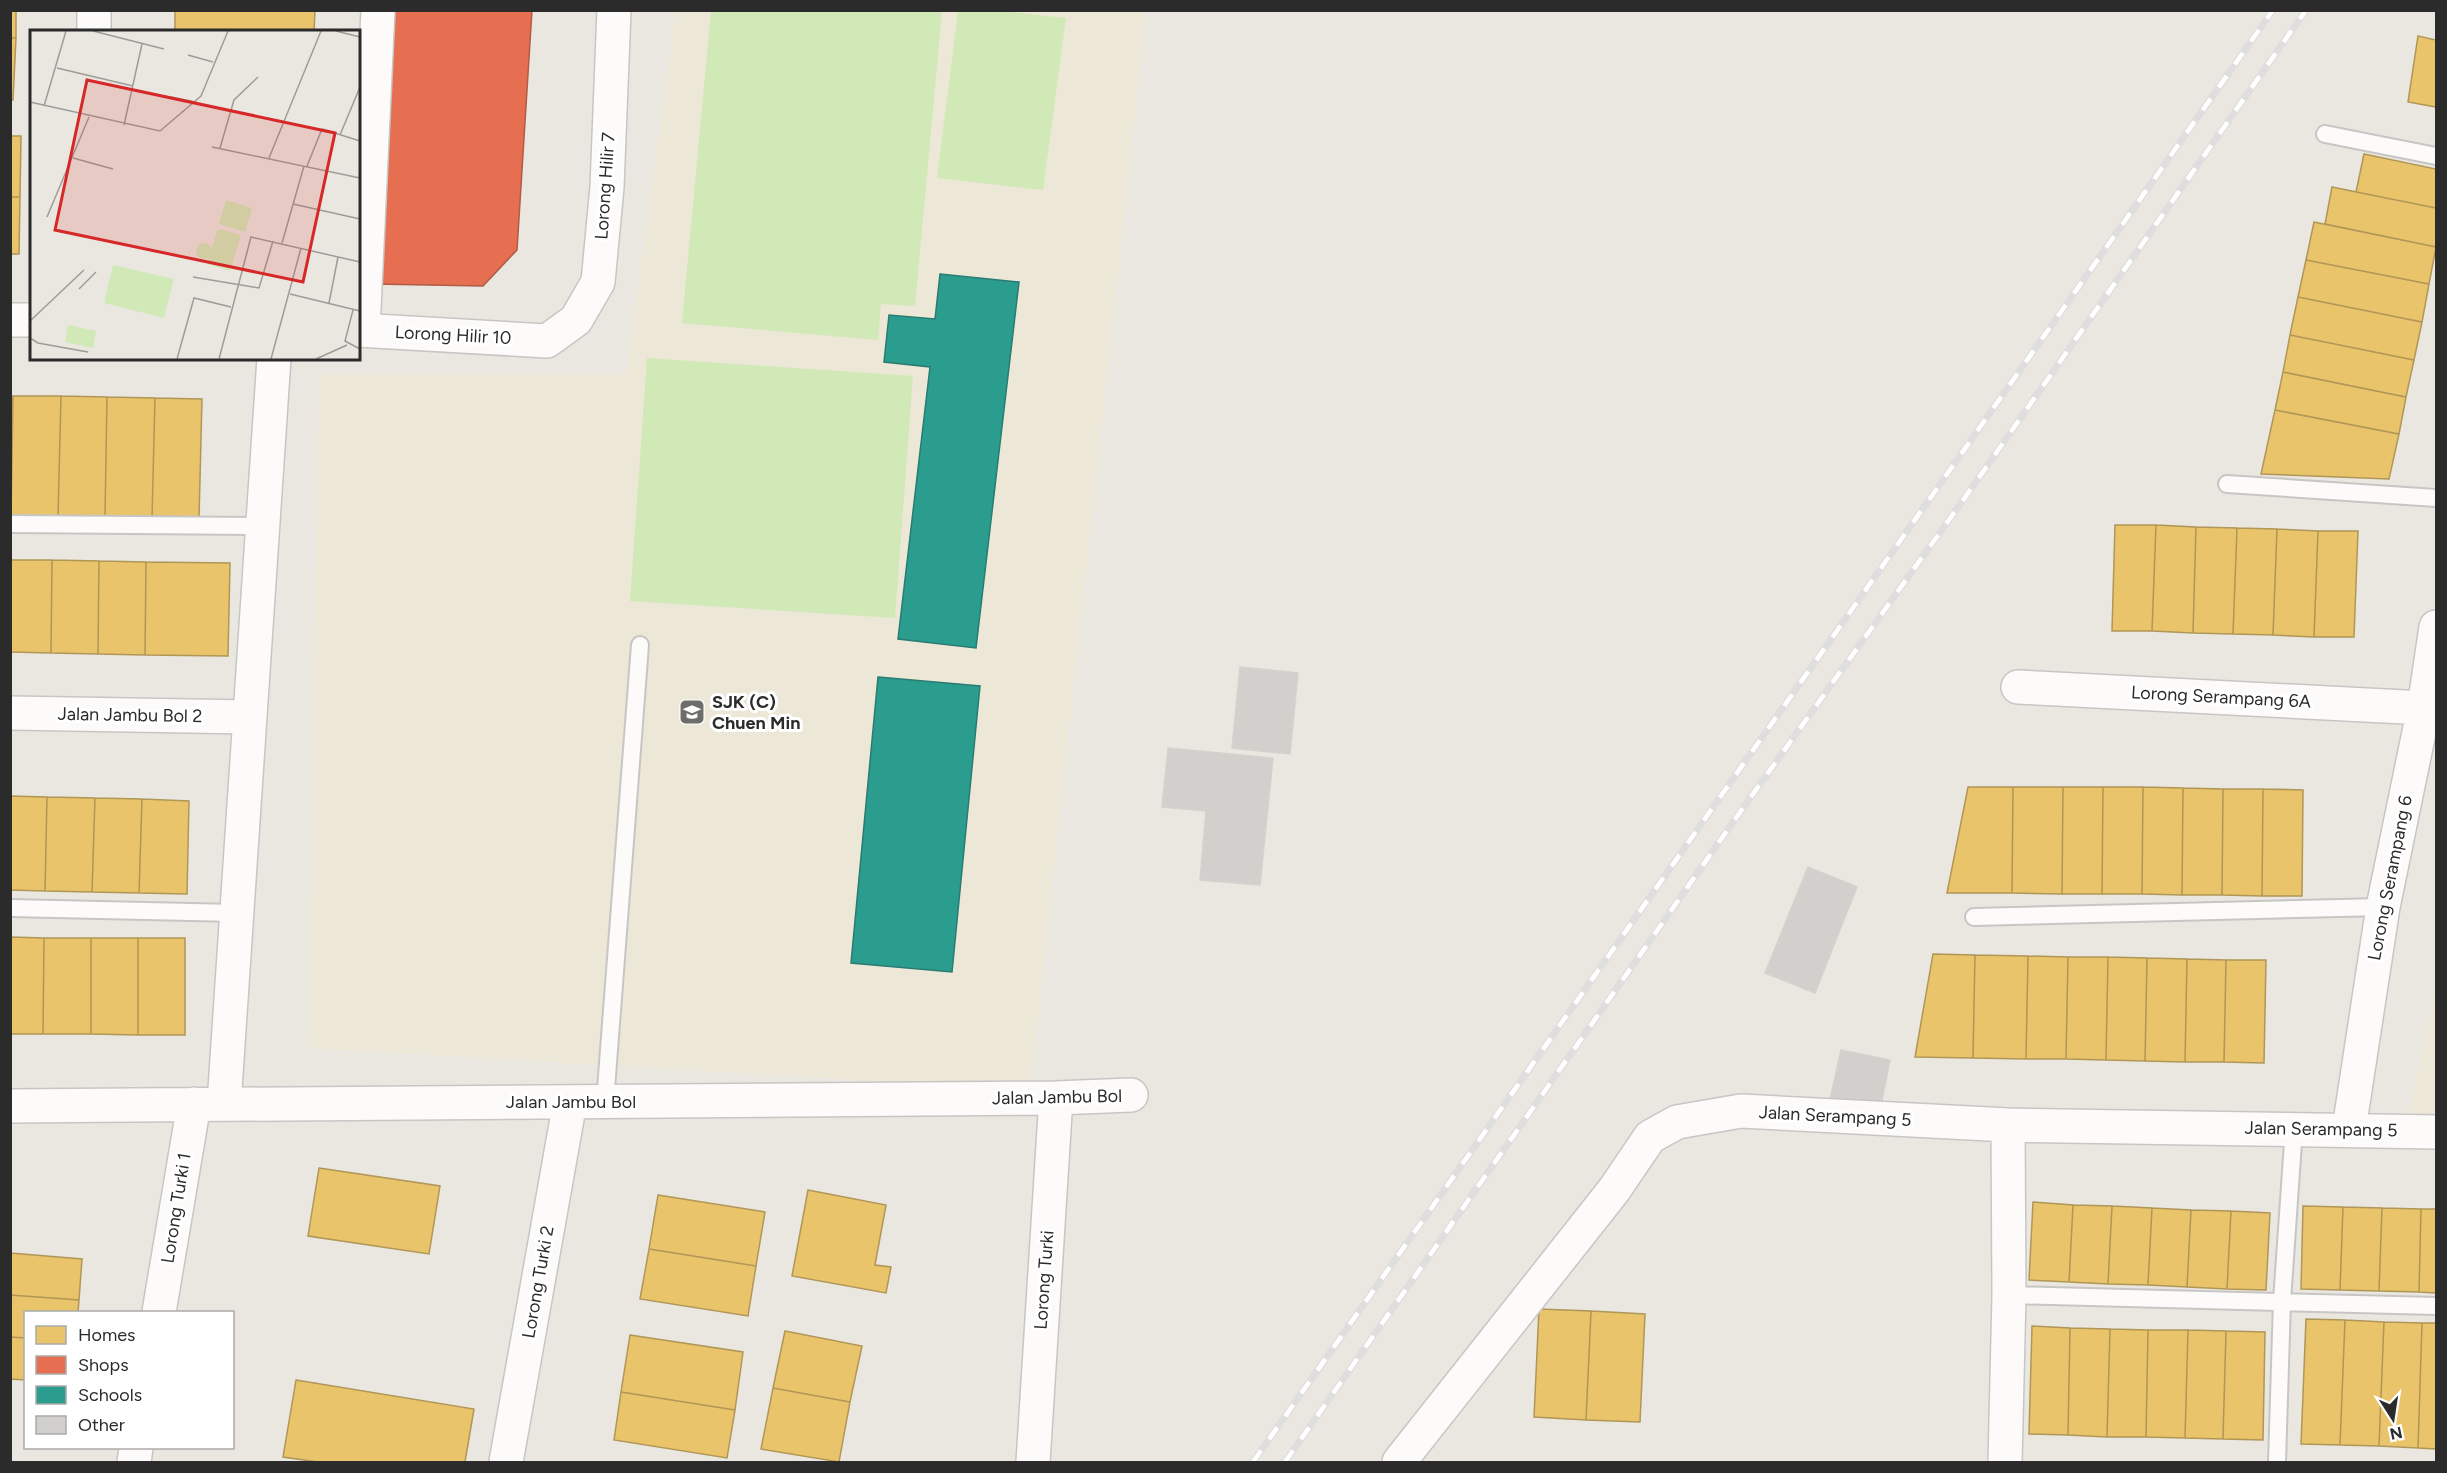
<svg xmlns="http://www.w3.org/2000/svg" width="2447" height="1473" viewBox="0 0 2447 1473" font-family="Figtree,sans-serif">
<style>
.education{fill:#ece7d6}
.pitch{fill:#d1e9b7}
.homes{fill:#e9c46a;stroke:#b09657;stroke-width:1.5}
.shops{fill:#e76f51;stroke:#af5b46;stroke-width:1.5}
.schools{fill:#2a9d8f;stroke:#2a7b71;stroke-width:1.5}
.building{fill:#d2d0cc;stroke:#d4d2cd;stroke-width:1.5}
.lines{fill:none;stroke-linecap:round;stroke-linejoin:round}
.service-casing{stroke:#c7c6c5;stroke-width:20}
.minor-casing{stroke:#c7c6c5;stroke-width:36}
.service{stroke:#fcfbfa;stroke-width:16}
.minor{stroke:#fcfbfa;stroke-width:33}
.rail-casing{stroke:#dedede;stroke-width:7}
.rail{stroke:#fff;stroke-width:4.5;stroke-dasharray:14;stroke-linecap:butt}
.labels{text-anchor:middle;stroke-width:6;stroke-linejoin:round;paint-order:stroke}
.street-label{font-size:18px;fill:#2b2b2b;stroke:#fff}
.poi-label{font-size:18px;font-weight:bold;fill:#2b2b2b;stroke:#fff;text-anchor:start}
.inset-road{fill:none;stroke:#9e9c98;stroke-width:1.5}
.view{fill:#d62828;fill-opacity:0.15;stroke:#d62828;stroke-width:3}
.inset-edge{fill:none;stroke:#2b2b2b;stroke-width:3}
</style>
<rect width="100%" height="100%" fill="#eae7e0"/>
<path class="education" d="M 676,11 L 1146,11 L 1030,1090 L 309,1048 L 319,375 L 626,375 Z
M 2436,985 L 2436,1118 L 2409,1117 Z"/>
<path class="pitch" d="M 711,11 L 942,11 L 915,306 L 881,304 L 878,340 L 682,323 Z
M 958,11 L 1002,11 L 1066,18 L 1043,190 L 937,178 Z
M 647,358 L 913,376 L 895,618 L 630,601 Z"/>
<path class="homes" d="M 10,10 L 16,10 L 16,38 L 10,38 Z
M 175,10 L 315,10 L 314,32 L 175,32 Z
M 2418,36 L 2436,40 L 2436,107 L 2408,102 Z
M 10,38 L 16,38 L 13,100 L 10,100 Z
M 10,136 L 21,136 L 20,197 L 10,197 Z
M 2364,154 L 2436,169 L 2436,208 L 2356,192 Z
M 2332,187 L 2436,208 L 2436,247 L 2325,224 Z
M 10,197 L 20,197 L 19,254 L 10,254 Z
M 2314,222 L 2436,247 L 2429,284 L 2306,260 Z
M 2306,260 L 2429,284 L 2422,322 L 2298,297 Z
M 2298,297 L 2422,322 L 2414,360 L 2290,335 Z
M 2290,335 L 2414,360 L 2406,397 L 2283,372 Z
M 2283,372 L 2406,397 L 2399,434 L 2275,410 Z
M 10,396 L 13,396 L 10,516 Z
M 13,396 L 61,396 L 58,517 L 11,516 Z
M 61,396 L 107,397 L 105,517 L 58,517 Z
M 107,397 L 155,398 L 152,518 L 105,517 Z
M 155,398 L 202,399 L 199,519 L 152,518 Z
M 2275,410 L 2399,434 L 2389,479 L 2261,474 Z
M 2115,525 L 2156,525 L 2152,631 L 2112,631 Z
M 2156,525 L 2196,527 L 2193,633 L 2152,631 Z
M 2196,527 L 2237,528 L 2233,634 L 2193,633 Z
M 2237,528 L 2277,529 L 2273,635 L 2233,634 Z
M 2277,529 L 2318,531 L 2314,637 L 2273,635 Z
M 2318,531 L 2358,531 L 2354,637 L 2314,637 Z
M 10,560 L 52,560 L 51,653 L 10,652 Z
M 52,560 L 99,561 L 98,654 L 51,653 Z
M 99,561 L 146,562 L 145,655 L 98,654 Z
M 146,562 L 230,563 L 228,656 L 145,655 Z
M 1968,787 L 2013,787 L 2012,893 L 1947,893 Z
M 2013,787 L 2063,787 L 2062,894 L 2012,893 Z
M 2063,787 L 2103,787 L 2102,894 L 2062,894 Z
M 2103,787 L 2143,787 L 2142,894 L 2102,894 Z
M 2143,787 L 2183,788 L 2182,895 L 2142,894 Z
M 2183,788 L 2223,789 L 2222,895 L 2182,895 Z
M 2223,789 L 2263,789 L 2262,896 L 2222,895 Z
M 2263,789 L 2303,790 L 2302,896 L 2262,896 Z
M 10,796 L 47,797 L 45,891 L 10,890 Z
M 47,797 L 95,798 L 92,892 L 45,891 Z
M 95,798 L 142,799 L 139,893 L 92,892 Z
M 142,799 L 189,801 L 187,894 L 139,893 Z
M 10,937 L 44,938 L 43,1034 L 10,1034 Z
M 44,938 L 91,938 L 91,1034 L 43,1034 Z
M 91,938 L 138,938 L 138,1035 L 91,1034 Z
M 138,938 L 185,938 L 185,1035 L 138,1035 Z
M 1933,954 L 1975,955 L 1973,1058 L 1915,1057 Z
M 1975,955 L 2028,956 L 2026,1059 L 1973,1058 Z
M 2028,956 L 2068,957 L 2066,1059 L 2026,1059 Z
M 2068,957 L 2108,957 L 2106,1060 L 2066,1059 Z
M 2108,957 L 2147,958 L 2145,1061 L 2106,1060 Z
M 2147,958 L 2187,959 L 2185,1062 L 2145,1061 Z
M 2187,959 L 2226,960 L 2224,1062 L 2185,1062 Z
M 2226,960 L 2266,960 L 2264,1063 L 2224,1062 Z
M 319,1168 L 440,1186 L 429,1254 L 308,1236 Z
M 808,1190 L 886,1205 L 875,1265 L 891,1267 L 886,1293 L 792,1276 Z
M 658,1195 L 765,1212 L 756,1266 L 649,1249 Z
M 2033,1202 L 2073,1205 L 2069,1282 L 2029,1280 Z
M 2073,1205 L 2112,1206 L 2108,1284 L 2069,1282 Z
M 2112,1206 L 2152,1208 L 2148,1285 L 2108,1284 Z
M 2303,1206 L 2343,1207 L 2340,1290 L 2301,1289 Z
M 2343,1207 L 2382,1208 L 2379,1291 L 2340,1290 Z
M 2152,1208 L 2191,1210 L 2187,1287 L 2148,1285 Z
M 2382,1208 L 2421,1209 L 2419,1292 L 2379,1291 Z
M 2421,1209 L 2436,1209 L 2436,1293 L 2419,1292 Z
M 2191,1210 L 2231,1211 L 2227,1289 L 2187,1287 Z
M 2231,1211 L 2270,1213 L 2266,1290 L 2227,1289 Z
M 649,1249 L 756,1266 L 748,1316 L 640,1299 Z
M 10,1253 L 82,1259 L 79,1300 L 10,1295 Z
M 10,1295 L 79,1300 L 78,1312 L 26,1312 L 26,1338 L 10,1337 Z
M 1539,1309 L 1591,1311 L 1586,1420 L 1534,1417 Z
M 1591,1311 L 1645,1314 L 1640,1422 L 1586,1420 Z
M 2306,1319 L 2345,1320 L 2340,1445 L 2301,1444 Z
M 2345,1320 L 2384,1322 L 2379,1446 L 2340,1445 Z
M 2384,1322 L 2422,1323 L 2418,1448 L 2379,1446 Z
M 2422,1323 L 2436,1323 L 2436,1449 L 2418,1448 Z
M 2032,1326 L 2070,1328 L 2068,1435 L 2029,1434 Z
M 2070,1328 L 2110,1329 L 2107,1437 L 2068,1435 Z
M 2110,1329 L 2148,1330 L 2146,1437 L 2107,1437 Z
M 2148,1330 L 2188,1330 L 2185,1438 L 2146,1437 Z
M 2188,1330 L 2226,1331 L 2223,1439 L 2185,1438 Z
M 785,1331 L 862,1346 L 850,1402 L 773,1388 Z
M 2226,1331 L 2265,1332 L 2263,1440 L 2223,1439 Z
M 630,1335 L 743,1352 L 735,1410 L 621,1392 Z
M 10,1337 L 26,1338 L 26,1380 L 10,1379 Z
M 296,1380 L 474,1409 L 465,1462 L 318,1462 L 283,1457 Z
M 773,1388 L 850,1402 L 839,1462 L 761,1449 Z
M 621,1392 L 735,1410 L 727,1458 L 614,1440 Z"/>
<path class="shops" d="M 392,10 L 532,10 L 517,250 L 483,286 L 374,284 Z"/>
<path class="schools" d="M 940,274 L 1019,282 L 976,648 L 898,639 L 930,367 L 884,362 L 889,315 L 935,319 Z
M 878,677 L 980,686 L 952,972 L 851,963 Z"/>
<path class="building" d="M 1240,667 L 1298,673 L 1290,754 L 1232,748 Z
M 1168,748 L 1273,758 L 1260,885 L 1200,880 L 1206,811 L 1162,807 Z
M 1808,867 L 1857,887 L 1815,993 L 1765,973 Z
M 1841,1050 L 1890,1060 L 1880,1110 L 1830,1100 Z"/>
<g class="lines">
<g class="service-casing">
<path id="service" d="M 2325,134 L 2436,156
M 2227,484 L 2436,498
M 10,524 L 263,526
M 10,908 L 236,913
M 1974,917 L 2383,907
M 605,1102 L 640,645
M 2009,1295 L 2436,1306
M 2277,1462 L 2282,1301 L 2294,1128"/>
</g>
<g class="minor-casing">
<path id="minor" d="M 94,32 L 94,10
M 10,320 L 32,320
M 358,330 L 547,341 L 576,320 L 598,282 L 607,187 L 614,10
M 363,330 L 378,10
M 2018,687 L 2424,708
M 10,713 L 250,717
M 224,1104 L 274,358
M 10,1106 L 1056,1098 L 1131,1095
M 2349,1129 L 2383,907 L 2424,708 L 2436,627
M 159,1312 L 194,1104
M 134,1462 L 136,1448
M 506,1462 L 570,1102
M 1033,1462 L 1056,1098
M 1399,1462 L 1614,1190 L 1650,1137 L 1677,1122 L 1741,1111 L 2008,1125 L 2436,1132
M 2005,1462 L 2009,1295 L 2008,1125"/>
</g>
<use href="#service" class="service"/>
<use href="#minor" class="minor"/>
<g class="rail-casing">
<path id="rail" d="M 1253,1462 L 2273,10
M 1285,1462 L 1738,815 L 1966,496 L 2306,10"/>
</g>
<use href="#rail" class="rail"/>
</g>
<defs>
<g id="school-square" transform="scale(1.35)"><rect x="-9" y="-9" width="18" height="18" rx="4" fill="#6e6d6a" stroke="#fff"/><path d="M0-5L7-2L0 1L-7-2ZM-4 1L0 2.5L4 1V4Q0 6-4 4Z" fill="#fff"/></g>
</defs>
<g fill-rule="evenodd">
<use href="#school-square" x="692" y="712"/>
</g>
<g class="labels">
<g class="street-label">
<text transform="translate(605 186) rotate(-86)" y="6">Lorong Hilir 7</text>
<text transform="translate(453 335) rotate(3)" y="6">Lorong Hilir 10</text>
<text transform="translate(2221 697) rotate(3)" y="6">Lorong Serampang 6A</text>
<text transform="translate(130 715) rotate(1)" y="6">Jalan Jambu Bol 2</text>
<text transform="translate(2390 878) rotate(-79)" y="6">Lorong Serampang 6</text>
<text transform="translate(1057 1097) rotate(-1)" y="6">Jalan Jambu Bol</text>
<text x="571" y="1108">Jalan Jambu Bol</text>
<text transform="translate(1835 1116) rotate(3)" y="6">Jalan Serampang 5</text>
<text transform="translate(2321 1129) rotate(1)" y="6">Jalan Serampang 5</text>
<text transform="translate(176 1208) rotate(-81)" y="6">Lorong Turki 1</text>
<text transform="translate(1044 1280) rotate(-86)" y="6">Lorong Turki</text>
<text transform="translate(538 1282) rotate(-80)" y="6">Lorong Turki 2</text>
</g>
<g class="poi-label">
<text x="712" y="708">SJK (C)<tspan x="712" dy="21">Chuen Min</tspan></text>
</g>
</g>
<g transform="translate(30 30)">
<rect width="330" height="330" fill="#eae7e0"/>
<path d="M 196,170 L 222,178 L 215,202 L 189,194 ZM 191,199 L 211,205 L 200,241 L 177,234 L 187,201 ZM166 221a8 8 0 1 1 16 0a8 8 0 1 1-16 0ZM 83,235 L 144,249 L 134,288 L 74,273 ZM 38,295 L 66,301 L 63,318 L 35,312 Z" fill="#d1e9b7"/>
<path class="inset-road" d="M 63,1 L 134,19M 306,1 L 330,7M 158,25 L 183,32M 27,38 L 103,56M 141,67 L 165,72M 0,72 L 130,101 L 171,66 L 198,1M 14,76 L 36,1M 94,95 L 112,14M 310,105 L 330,57M 182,117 L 330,148M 190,118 L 204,70 L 228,47M 43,128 L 83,139M 239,128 L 291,1M 277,136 L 292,99 L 330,111M 263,174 L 330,189M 17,187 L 59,87M 252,213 L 274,136M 163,247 L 229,258 L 243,211M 49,259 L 66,242M 260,264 L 330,281M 299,273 L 308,227M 323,280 L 315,311 L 330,319M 0,291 L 54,240M 0,308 L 8,313 L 58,322M 147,329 L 164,268 L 201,277M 189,329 L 221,207 L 330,232M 241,329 L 271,218M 286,329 L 317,315"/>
<path class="view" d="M 57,50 L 305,103 L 273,252 L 25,200 Z"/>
<rect width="330" height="330" class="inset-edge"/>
</g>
<rect width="2447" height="1473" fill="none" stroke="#2b2b2b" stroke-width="24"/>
<rect x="24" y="1311" width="210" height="138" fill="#ffffff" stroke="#aaaaaa" stroke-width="1.5"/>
<rect x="36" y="1326" width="30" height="18" fill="#e9c46a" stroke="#aaaaaa" stroke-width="1.5"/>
<text x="78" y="1341" font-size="18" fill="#2b2b2b">Homes</text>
<rect x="36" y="1356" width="30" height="18" fill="#e76f51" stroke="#aaaaaa" stroke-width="1.5"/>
<text x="78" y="1371" font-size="18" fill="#2b2b2b">Shops</text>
<rect x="36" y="1386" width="30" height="18" fill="#2a9d8f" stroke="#aaaaaa" stroke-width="1.5"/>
<text x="78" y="1401" font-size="18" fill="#2b2b2b">Schools</text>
<rect x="36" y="1416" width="30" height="18" fill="#d2d0cc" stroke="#aaaaaa" stroke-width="1.5"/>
<text x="78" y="1431" font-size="18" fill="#2b2b2b">Other</text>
<g transform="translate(2393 1419) rotate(168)" stroke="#ffffff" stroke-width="4.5" paint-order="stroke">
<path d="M0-4.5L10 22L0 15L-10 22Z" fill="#2b2b2b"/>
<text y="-9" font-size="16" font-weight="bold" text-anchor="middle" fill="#2b2b2b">N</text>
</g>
</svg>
